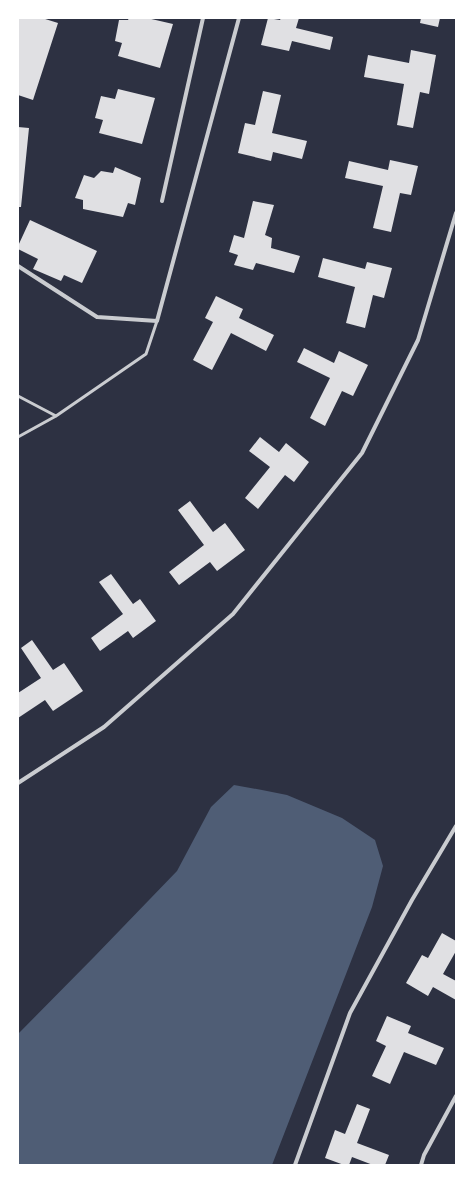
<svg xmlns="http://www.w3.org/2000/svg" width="474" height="1183" viewBox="0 0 474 1183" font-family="Spectral,serif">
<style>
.water{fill:#4f5d75}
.building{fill:#e0e0e3}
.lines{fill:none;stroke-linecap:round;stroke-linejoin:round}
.service{stroke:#caccd0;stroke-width:3}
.minor{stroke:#caccd0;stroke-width:4}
</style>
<rect width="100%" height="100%" fill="#2d3142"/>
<path class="water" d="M 234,785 L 262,790 L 287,795 L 342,818 L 375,840 L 383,866 L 372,907 L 272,1165 L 18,1165 L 18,1034 L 94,957 L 177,871 L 211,807 Z"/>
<path class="building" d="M 18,18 L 42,18 L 58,23 L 33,100 L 18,95 Z
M 129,18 L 147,18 L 173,24 L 160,68 L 118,56 L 122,43 L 115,41 L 119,20 L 128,20 Z
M 268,18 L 280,20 L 281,18 L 299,18 L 296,28 L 333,37 L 330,50 L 292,41 L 289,51 L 261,45 Z
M 421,18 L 440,18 L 438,27 L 420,23 Z
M 411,50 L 436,55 L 429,94 L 420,92 L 413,128 L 397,125 L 404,84 L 364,77 L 368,55 L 409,63 Z
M 118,89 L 155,98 L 142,144 L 99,133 L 103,120 L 95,118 L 101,96 L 115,99 Z
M 263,91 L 281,95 L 272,133 L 307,141 L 302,159 L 273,152 L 271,161 L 238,153 L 245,123 L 255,125 Z
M 18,127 L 29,128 L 21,207 L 18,207 Z
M 390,160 L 418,166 L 411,195 L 400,193 L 391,232 L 373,228 L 383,186 L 345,178 L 349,161 L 388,170 Z
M 115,167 L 141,178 L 135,205 L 128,203 L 123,217 L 83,209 L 83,200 L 75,198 L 84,175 L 94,178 L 101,171 L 113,173 Z
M 253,201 L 274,205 L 265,235 L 272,238 L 271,248 L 300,256 L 294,273 L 256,263 L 253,270 L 234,265 L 238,255 L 229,252 L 234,235 L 244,238 Z
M 30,220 L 97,251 L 82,283 L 64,275 L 61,281 L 33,269 L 38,259 L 18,249 L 18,246 Z
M 323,258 L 365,269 L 367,262 L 392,268 L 384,298 L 373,295 L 365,328 L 346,323 L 355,287 L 318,277 Z
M 216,296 L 243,309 L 239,318 L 274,335 L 266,351 L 231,333 L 212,370 L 193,360 L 213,322 L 205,318 Z
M 304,348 L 334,363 L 339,351 L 368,365 L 353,396 L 342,391 L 325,426 L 310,418 L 330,378 L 297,362 Z
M 260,437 L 279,452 L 286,443 L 309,462 L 294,482 L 285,475 L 258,509 L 245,498 L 270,467 L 249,451 Z
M 190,501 L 213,532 L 225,523 L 245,550 L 217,571 L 210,562 L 179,585 L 169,572 L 204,545 L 178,510 Z
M 111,574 L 133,604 L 140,599 L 156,621 L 133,638 L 128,631 L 100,651 L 91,638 L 123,614 L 99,582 Z
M 32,640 L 53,670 L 64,663 L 83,691 L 53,711 L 45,700 L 18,718 L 18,693 L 41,678 L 21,648 Z
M 442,933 L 456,941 L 456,951 L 443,974 L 456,981 L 456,1000 L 433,987 L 428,996 L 406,983 L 422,955 L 428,958 Z
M 387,1016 L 411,1026 L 408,1033 L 444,1048 L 436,1065 L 404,1052 L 390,1084 L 372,1076 L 386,1046 L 376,1041 Z
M 357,1104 L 370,1109 L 357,1143 L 389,1155 L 385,1165 L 373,1165 L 352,1157 L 349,1165 L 344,1165 L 325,1158 L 335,1130 L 345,1134 Z"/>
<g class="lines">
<path class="service" d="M 18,396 L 56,416
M 18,437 L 56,416 L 146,354 L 157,321"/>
<path class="minor" d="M 162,201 L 203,18
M 18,266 L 97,317 L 157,321 L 239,18
M 18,783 L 104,727 L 233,614 L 362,453 L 418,340 L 456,213
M 295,1165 L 350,1013 L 412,900 L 456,826
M 421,1165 L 424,1155 L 456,1096"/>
</g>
<rect width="474" height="1183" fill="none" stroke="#ffffff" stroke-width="38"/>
</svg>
